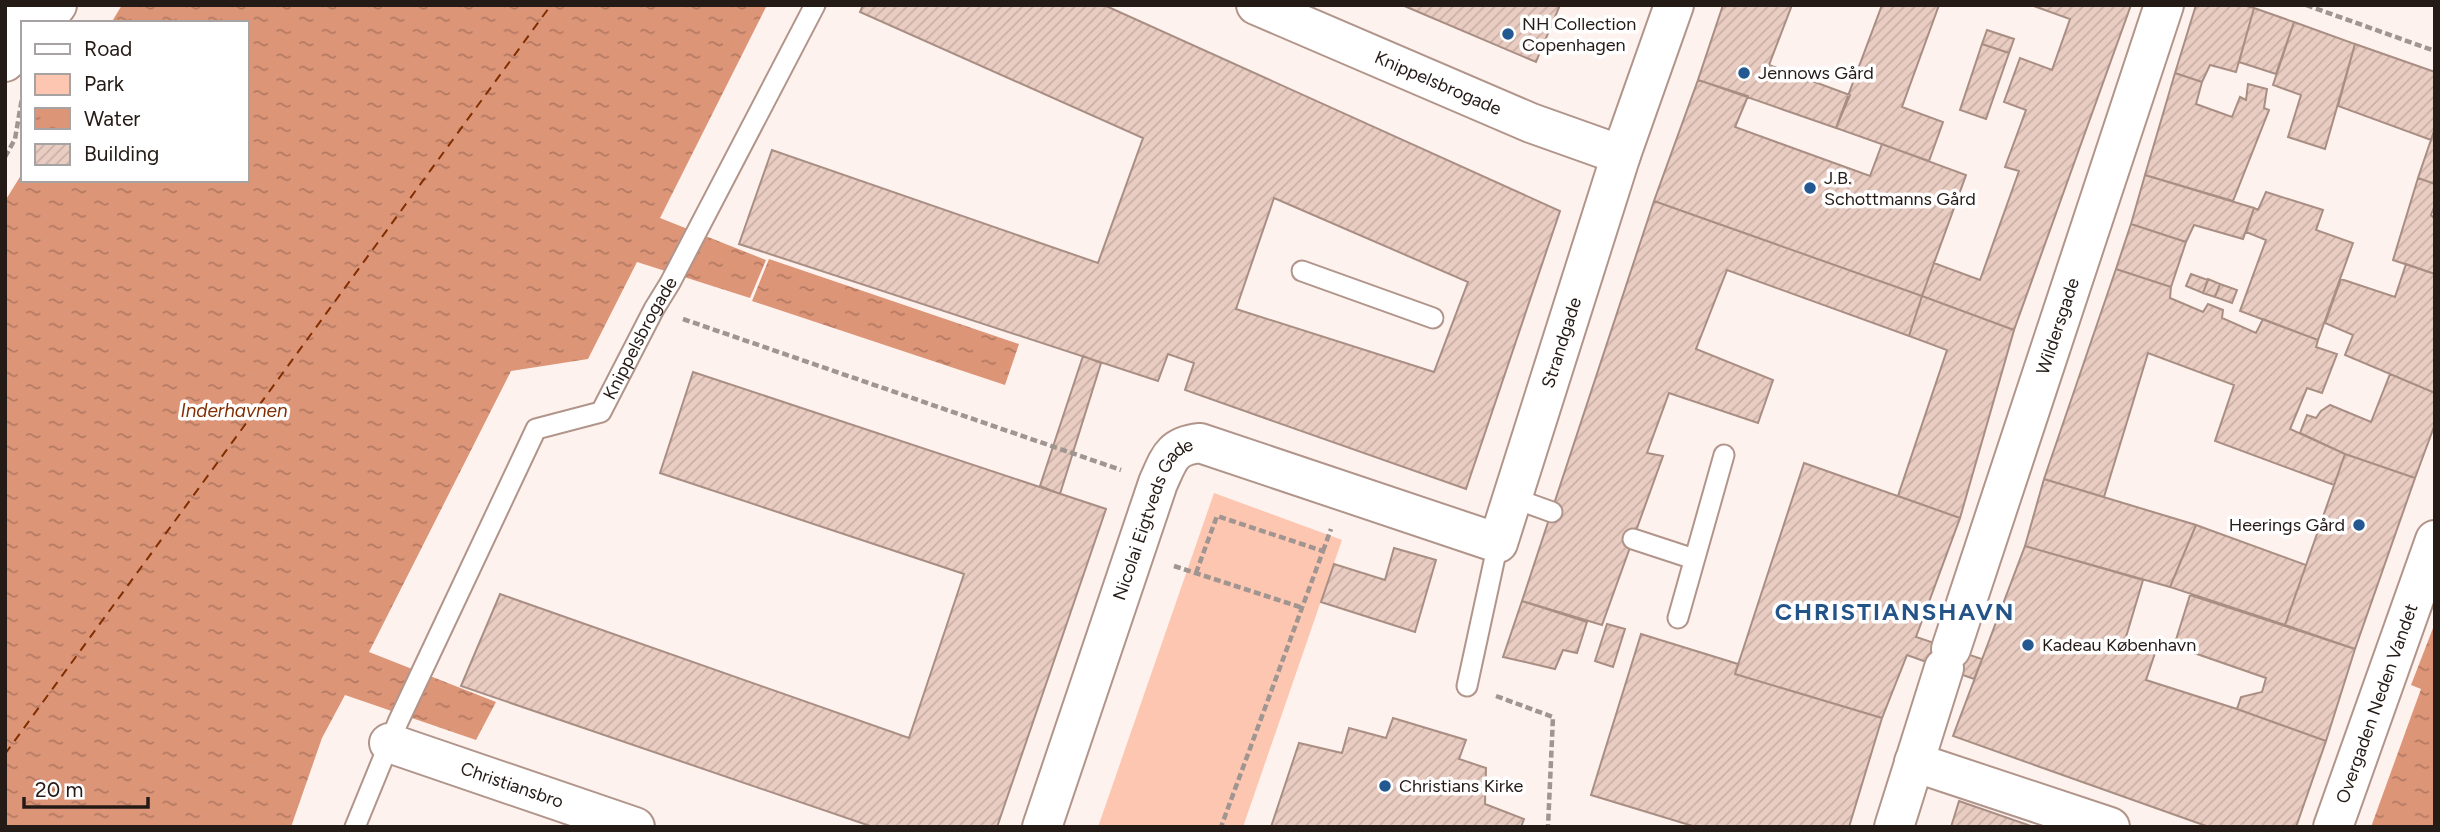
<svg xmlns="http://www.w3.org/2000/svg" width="2440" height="832" viewBox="0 0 2440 832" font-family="Figtree,sans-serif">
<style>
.green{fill:#fdc6b0}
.water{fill:url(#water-ripples)}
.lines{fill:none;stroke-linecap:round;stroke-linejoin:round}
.ferry{stroke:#812e00;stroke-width:2;stroke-dasharray:9 7;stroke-linecap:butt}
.building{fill:url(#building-hatch);stroke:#a98e84;stroke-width:2;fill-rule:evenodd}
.service-casing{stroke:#b1958b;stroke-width:23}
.minor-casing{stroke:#b1958b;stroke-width:42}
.primary-casing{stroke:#b1958b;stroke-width:42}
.path{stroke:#a09591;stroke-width:4.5;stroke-dasharray:7 3.5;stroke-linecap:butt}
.service{stroke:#fff;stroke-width:19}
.minor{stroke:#fff;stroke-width:38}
.primary{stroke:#fff;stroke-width:38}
.poi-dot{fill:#245891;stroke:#fff;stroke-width:2.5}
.labels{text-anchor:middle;stroke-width:7;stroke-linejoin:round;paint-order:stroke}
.poi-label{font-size:18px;fill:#241a16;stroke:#fff;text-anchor:start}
.street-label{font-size:18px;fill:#241a16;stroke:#fff}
.water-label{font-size:19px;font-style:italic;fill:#812e00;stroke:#fff}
.district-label{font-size:24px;font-weight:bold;letter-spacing:2px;fill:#245387;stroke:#fff}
</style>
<defs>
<pattern id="water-ripples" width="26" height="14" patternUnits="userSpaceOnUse" patternTransform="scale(1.75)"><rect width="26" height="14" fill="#dd9578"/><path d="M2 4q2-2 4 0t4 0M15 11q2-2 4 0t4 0" fill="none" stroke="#b37961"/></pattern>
<pattern id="building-hatch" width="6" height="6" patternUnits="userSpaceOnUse" patternTransform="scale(1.75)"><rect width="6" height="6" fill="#eacdc2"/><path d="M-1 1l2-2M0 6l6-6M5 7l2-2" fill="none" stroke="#c9afa6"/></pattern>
</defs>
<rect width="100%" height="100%" fill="#fef2ee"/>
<path class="green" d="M 1214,493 L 1342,540 L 1243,827 L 1098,827 Z"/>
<path class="water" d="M 122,5 L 767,5 L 660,218 L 766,260 L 750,298 L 637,262 L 588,359 L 511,371 L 369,652 L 496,702 L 476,740 L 345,695 L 322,738 L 291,827 L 5,827 L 5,201 L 23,172 L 23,180 L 247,180 L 247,23 L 111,23 Z
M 769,259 L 1019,344 L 1005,385 L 752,301 Z
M 2435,623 L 2435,827 L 2371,827 L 2421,689 L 2411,685 Z"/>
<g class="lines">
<path class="ferry" d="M 5,754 L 551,5"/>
</g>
<path class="building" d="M 863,5 L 1104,5 L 1560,211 L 1466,489 L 1185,390 L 1194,363 L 1168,354 L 1158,381 L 739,244 L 772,150 L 1098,263 L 1143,138 L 860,12 ZM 1274,198 L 1468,282 L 1434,372 L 1236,309 Z
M 1402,5 L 1560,5 L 1536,62 Z
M 1723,5 L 1792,5 L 1769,65 L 1850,95 L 1836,128 L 1698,80 Z
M 1882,5 L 1939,5 L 1902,107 L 1943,122 L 1929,161 L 1836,128 Z
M 2031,5 L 2131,5 L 2014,330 L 1922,296 L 1934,263 L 1980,280 L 2019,171 L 2005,167 L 2026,110 L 2004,102 L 2020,58 L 2052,70 L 2070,19 Z
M 2196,5 L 2243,5 L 2254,8 L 2236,72 L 2210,65 L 2202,82 L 2175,73 Z
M 2254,8 L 2294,22 L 2276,74 L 2239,62 Z
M 2294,22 L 2355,44 L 2325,149 L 2288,137 L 2301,95 L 2273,85 Z
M 1987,30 L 2014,39 L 2009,53 L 1982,44 Z
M 1982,44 L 2009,53 L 1986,119 L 1960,110 Z
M 2355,44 L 2435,72 L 2435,128 L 2431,140 L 2338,106 Z
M 2175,73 L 2202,82 L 2196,104 L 2232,117 L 2240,97 L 2246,100 L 2248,84 L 2267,89 L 2264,108 L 2269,110 L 2233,201 L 2145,175 Z
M 1698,80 L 1748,96 L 1735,127 L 1870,176 L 1882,144 L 1966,175 L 1922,296 L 1654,201 Z
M 2435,128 L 2435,184 L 2418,178 Z
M 2145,175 L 2254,208 L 2243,239 L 2194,225 L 2186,242 L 2131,224 Z
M 2418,178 L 2435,184 L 2435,205 L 2431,215 L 2435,219 L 2435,274 L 2393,260 Z
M 2266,192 L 2323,210 L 2316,230 L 2353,243 L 2318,340 L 2240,311 L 2266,240 L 2246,232 L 2254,208 L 2258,210 Z
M 1654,201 L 1922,296 L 1909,336 L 1727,270 L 1696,349 L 1773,380 L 1758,423 L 1669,393 L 1647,453 L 1663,456 L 1602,625 L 1522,601 Z
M 2131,224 L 2186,242 L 2171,287 L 2116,269 Z
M 2406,264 L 2435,274 L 2435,393 L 2345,355 L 2353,335 L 2325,323 L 2341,279 L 2395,297 Z
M 2116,269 L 2171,287 L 2170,298 L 2203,312 L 2208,304 L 2223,310 L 2222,318 L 2256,333 L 2263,319 L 2318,340 L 2316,347 L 2337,354 L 2322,393 L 2307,388 L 2290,429 L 2345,454 L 2334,485 L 2215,441 L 2234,385 L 2148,353 L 2104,497 L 2044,479 Z
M 2191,274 L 2208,280 L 2203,293 L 2186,286 Z
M 2208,279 L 2220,284 L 2215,297 L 2203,293 Z
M 2220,284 L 2237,290 L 2232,303 L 2215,297 Z
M 1922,296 L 2014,330 L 1960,518 L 1898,496 L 1947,350 L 1909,336 Z
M 1083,356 L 1101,363 L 1060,494 L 1040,486 Z
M 693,372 L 1106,509 L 997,827 L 873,827 L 461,686 L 500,594 L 909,738 L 964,574 L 660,473 Z
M 2390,374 L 2435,393 L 2435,424 L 2415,478 L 2345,454 L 2300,433 L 2307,415 L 2316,418 L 2321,411 L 2330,405 L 2371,422 Z
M 2345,454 L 2415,478 L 2355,649 L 2285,625 Z
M 1804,463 L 1960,518 L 1916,637 L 1982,659 L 1974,679 L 1907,655 L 1882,718 L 1735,674 Z
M 2044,479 L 2196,525 L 2170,587 L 2025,546 Z
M 2196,525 L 2306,565 L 2285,625 L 2170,587 Z
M 2025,546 L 2143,580 L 2126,637 L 2156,650 L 2146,680 L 2237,709 L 2326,741 L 2296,827 L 2209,827 L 1953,736 Z
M 1394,548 L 1436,560 L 1415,632 L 1321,602 L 1334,564 L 1385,580 Z
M 2190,595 L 2355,649 L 2326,741 L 2237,709 L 2241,697 L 2262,692 L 2266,678 L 2174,646 Z
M 1522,601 L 1587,622 L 1577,653 L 1563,650 L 1555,669 L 1503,657 Z
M 1607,624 L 1625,629 L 1613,667 L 1595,661 Z
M 1641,634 L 1738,664 L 1735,674 L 1882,718 L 1849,827 L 1696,827 L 1591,795 Z
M 1393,718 L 1466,740 L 1459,759 L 1486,768 L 1485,804 L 1524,819 L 1521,827 L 1271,827 L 1299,743 L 1342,753 L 1349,728 L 1386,738 Z
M 1959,801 L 2034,827 L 1951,827 Z"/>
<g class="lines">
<g class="service-casing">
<g id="service">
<path d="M 1302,271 L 1433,318"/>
<path d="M 1513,498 L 1552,512"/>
<path d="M 1633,539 L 1694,559"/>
<path d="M 1678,618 L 1724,455"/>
<path d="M 1467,686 L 1498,543"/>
<path id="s1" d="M 355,827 L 398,722 L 536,429 L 601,412 L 654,309 L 670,283 L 815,5"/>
</g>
</g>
<g class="minor-casing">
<g id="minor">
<path id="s2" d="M 1256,5 L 1531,123 L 1621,155"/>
<path id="s3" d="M 1951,649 L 2164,5"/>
<path id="s4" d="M 389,743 L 635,827"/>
<path d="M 1914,762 L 2110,827"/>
<path id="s5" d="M 1042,827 L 1158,483 C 1169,459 1171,446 1200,443 L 1498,543 L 1621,155 L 1674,5"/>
<path d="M 1894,827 L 1944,668"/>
<path id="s6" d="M 2333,827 L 2435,540"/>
</g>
</g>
<g class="primary-casing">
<path id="primary" d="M 42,23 L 57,5
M 5,25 L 25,5
M 5,62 L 23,45"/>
</g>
<path class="path" d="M 2306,5 L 2435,51
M 5,157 L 15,139 L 22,98
M 683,319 L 1121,470
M 1323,551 L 1331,529
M 1174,566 L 1303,608
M 1196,573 L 1217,516 L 1323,551 L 1221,827
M 1496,696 L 1553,717 L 1548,827"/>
<use href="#service" class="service"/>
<use href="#minor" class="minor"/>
<use href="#primary" class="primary"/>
</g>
<g class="poi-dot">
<circle cx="1508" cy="34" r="7"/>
<circle cx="1744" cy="73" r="7"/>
<circle cx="1810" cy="188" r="7"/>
<circle cx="2359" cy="525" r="7"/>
<circle cx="2028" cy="645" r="7"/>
<circle cx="1385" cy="786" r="7"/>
</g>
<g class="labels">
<g class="poi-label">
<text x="1522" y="30">NH Collection<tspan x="1522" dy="21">Copenhagen</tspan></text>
<text x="1758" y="79">Jennows Gård</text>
<text x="1824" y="184">J.B.<tspan x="1824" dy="21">Schottmanns Gård</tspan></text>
<text x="2345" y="531" text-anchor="end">Heerings Gård</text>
<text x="2042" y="651">Kadeau København</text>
<text x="1399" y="792">Christians Kirke</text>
</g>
<g class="street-label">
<text dy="6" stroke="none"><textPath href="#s2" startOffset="198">Knippelsbrogade</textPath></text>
<text dy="6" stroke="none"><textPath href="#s3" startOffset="340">Wildersgade</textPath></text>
<text dy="6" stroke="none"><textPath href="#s1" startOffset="588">Knippelsbrogade</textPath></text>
<text dy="6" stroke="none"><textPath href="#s5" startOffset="950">Strandgade</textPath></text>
<text dy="6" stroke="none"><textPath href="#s5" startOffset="329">Nicolai Eigtveds Gade</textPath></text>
<text dy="6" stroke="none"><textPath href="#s6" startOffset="131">Overgaden Neden Vandet</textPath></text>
<text dy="6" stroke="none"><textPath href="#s4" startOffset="130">Christiansbro</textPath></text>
</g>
<g class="water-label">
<text x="234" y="417">Inderhavnen</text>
</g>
<g class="district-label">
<text x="1895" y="620">CHRISTIANSHAVN</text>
</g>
</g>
<rect width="2440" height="832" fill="none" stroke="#241a16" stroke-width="14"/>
<rect x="21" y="21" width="228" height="161" fill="#ffffff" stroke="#a7a3a2" stroke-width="2"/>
<rect x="35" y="44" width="35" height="10" fill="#ffffff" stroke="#a7a3a2" stroke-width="2"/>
<text x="84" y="56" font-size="21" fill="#241a16">Road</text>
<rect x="35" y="74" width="35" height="21" fill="#fdc6b0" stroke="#a7a3a2" stroke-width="2"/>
<text x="84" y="91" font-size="21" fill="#241a16">Park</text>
<rect x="35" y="108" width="35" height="21" fill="url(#water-ripples)" stroke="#a7a3a2" stroke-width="2"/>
<text x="84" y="126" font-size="21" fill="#241a16">Water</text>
<rect x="35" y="144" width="35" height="21" fill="url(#building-hatch)" stroke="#a7a3a2" stroke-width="2"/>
<text x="84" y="161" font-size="21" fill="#241a16">Building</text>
<path d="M24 797v10h124v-10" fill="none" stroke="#241a16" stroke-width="3.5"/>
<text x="35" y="797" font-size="21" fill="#241a16" stroke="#ffffff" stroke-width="5" paint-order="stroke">20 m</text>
</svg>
